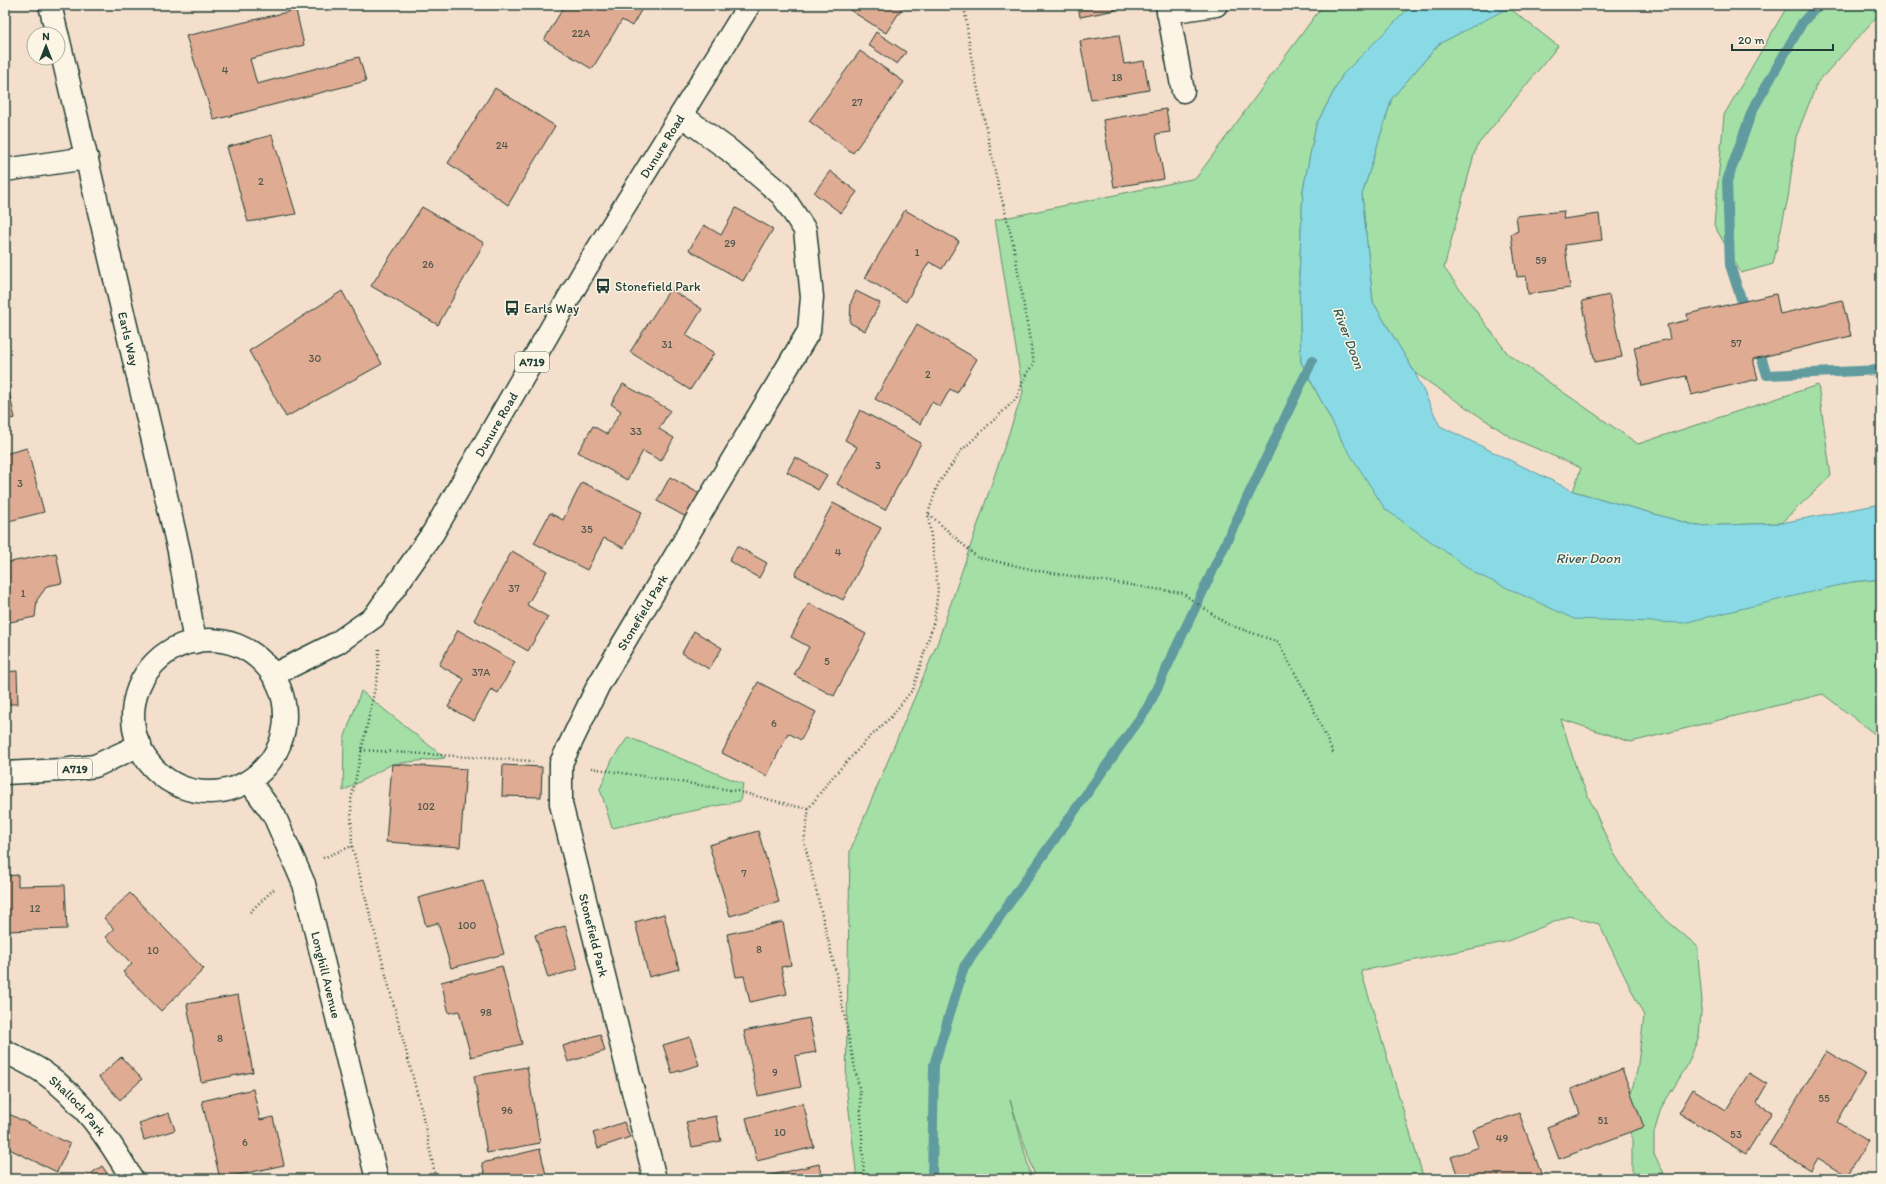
<svg xmlns="http://www.w3.org/2000/svg" width="1886" height="1184" viewBox="0 0 1886 1184" font-family="Itim,sans-serif">
<style>
.green{fill:#a4dfa6;stroke:#628e6d}
.water{fill:#8adae6;stroke:#5f9b9f}
.lines{fill:none;stroke-linecap:round;stroke-linejoin:round}
.stream{stroke:#5f9b9f;stroke-width:10}
.building{fill:#dfab93;stroke:#1f3d34}
.street-casing{stroke:#1f3d34;stroke-width:25}
.secondary-casing{stroke:#1f3d34;stroke-width:25}
.primary-casing{stroke:#1f3d34;stroke-width:25}
.path{stroke:#1f3d34;stroke-width:2.5;stroke-dasharray:1 3;stroke-linecap:butt}
.street{stroke:#fcf5e5;stroke-width:22}
.secondary{stroke:#fcf5e5;stroke-width:22}
.primary{stroke:#fcf5e5;stroke-width:22}
.labels{text-anchor:middle;stroke-width:3;stroke-linejoin:round;paint-order:stroke}
.number-label{font-size:11px;fill:#4f584c}
.shield{fill:#fcf5e5;stroke:#617469;stroke-width:1}
.shield-label{font-size:12px;font-weight:bold;fill:#1f3d34}
.street-label{font-size:13px;fill:#1f3d34;stroke:#fcf5e5}
.poi-label{font-size:13px;fill:#1f3d34;stroke:#fcf5e5;text-anchor:start}
.water-label{font-size:14px;font-style:italic;fill:#345c58;stroke:#fcf5e5}
</style>
<rect width="100%" height="100%" fill="#f3dfcc"/>
<filter id="ink" filterUnits="userSpaceOnUse"><feTurbulence type="fractalNoise" baseFrequency=".025" numOctaves="2"/><feDisplacementMap in="SourceGraphic" scale="8" xChannelSelector="R" yChannelSelector="G"/><feConvolveMatrix kernelMatrix="1 2 1 2 8 2 1 2 1" color-interpolation-filters="sRGB"/></filter>
<g filter="url(#ink)">
<path class="green" d="M 1323,5 L 1412,5 L 1343,74 L 1316,125 L 1303,190 L 1299,277 L 1301,362 L 1343,443 L 1852,582 L 1881,579 L 1881,739 L 1823,694 L 1631,742 L 1561,719 L 1577,771 L 1612,850 L 1625,871 L 1657,912 L 1697,946 L 1702,1001 L 1699,1036 L 1687,1066 L 1661,1108 L 1654,1133 L 1654,1155 L 1664,1173 L 1632,1174 L 1632,1138 L 1627,1107 L 1637,1071 L 1644,1016 L 1599,924 L 1569,916 L 1505,942 L 1361,971 L 1424,1179 L 1036,1179 L 1010,1100 L 1032,1179 L 857,1179 L 846,1085 L 850,851 L 937,644 L 1023,392 L 995,220 L 1196,178 Z
M 1788,5 L 1881,5 L 1881,12 L 1817,83 L 1796,137 L 1788,198 L 1773,264 L 1741,273 L 1714,225 L 1724,115 Z
M 1508,7 L 1558,46 L 1476,147 L 1444,268 L 1508,354 L 1638,444 L 1818,385 L 1831,476 L 1781,523 L 1697,526 L 1573,491 L 1581,468 L 1512,438 L 1415,373 L 1373,302 L 1362,195 L 1392,98 L 1439,44 Z
M 361,691 L 445,758 L 392,764 L 343,791 L 344,739 Z
M 628,737 L 743,784 L 740,801 L 612,828 L 600,789 L 612,760 Z"/>
<path class="water" d="M 1412,5 L 1514,5 L 1439,44 L 1392,98 L 1362,195 L 1373,302 L 1415,373 L 1440,426 L 1573,491 L 1697,526 L 1781,523 L 1881,504 L 1881,579 L 1852,582 L 1683,623 L 1574,619 L 1477,574 L 1385,509 L 1343,443 L 1301,362 L 1299,277 L 1303,190 L 1316,125 L 1343,74 Z"/>
<g class="lines">
<path class="stream" d="M 1746,314 L 1730,265 L 1727,181 L 1752,111 L 1802,23 L 1818,5
M 1757,344 L 1767,375 L 1881,370
M 932,1179 L 934,1065 L 964,967 L 1148,707 L 1312,361"/>
</g>
<path class="building" d="M 565,5 L 644,5 L 632,26 L 622,20 L 592,69 L 544,40 Z
M 842,5 L 904,5 L 886,33 Z
M 1078,5 L 1115,5 L 1116,10 L 1080,17 Z
M 296,10 L 304,45 L 250,59 L 257,84 L 359,57 L 366,81 L 214,120 L 186,36 Z
M 876,32 L 906,52 L 897,64 L 868,45 Z
M 1119,35 L 1124,64 L 1144,61 L 1149,90 L 1091,100 L 1080,41 Z
M 860,51 L 904,82 L 853,153 L 809,121 Z
M 495,88 L 555,126 L 508,205 L 448,163 Z
M 1166,109 L 1170,132 L 1156,134 L 1164,179 L 1114,187 L 1103,120 Z
M 272,135 L 296,214 L 248,222 L 227,147 Z
M 830,171 L 857,192 L 841,213 L 814,193 Z
M 422,207 L 484,243 L 438,325 L 371,286 Z
M 736,208 L 773,229 L 743,281 L 689,250 L 704,225 L 721,235 Z
M 905,210 L 959,241 L 942,269 L 929,262 L 906,302 L 865,278 Z
M 1564,211 L 1563,219 L 1599,214 L 1602,240 L 1565,245 L 1570,288 L 1528,294 L 1526,276 L 1517,277 L 1511,234 L 1518,231 L 1516,216 Z
M 670,289 L 702,309 L 686,335 L 714,353 L 690,390 L 630,352 Z
M 342,291 L 382,364 L 286,417 L 249,351 Z
M 856,291 L 880,303 L 865,331 L 850,323 L 851,302 Z
M 1776,294 L 1780,314 L 1842,300 L 1851,336 L 1753,359 L 1758,379 L 1691,395 L 1686,376 L 1642,386 L 1634,347 L 1670,339 L 1667,325 L 1688,320 L 1687,314 Z
M 1609,295 L 1622,357 L 1595,362 L 1582,301 Z
M 917,324 L 977,359 L 957,393 L 950,389 L 940,407 L 932,402 L 920,424 L 875,399 Z
M 5,375 L 15,418 L 5,420 Z
M 623,384 L 670,410 L 659,429 L 674,438 L 661,461 L 643,451 L 627,480 L 578,452 L 593,426 L 607,434 L 621,411 L 611,404 Z
M 860,410 L 921,443 L 885,510 L 837,484 L 857,447 L 845,440 Z
M 27,448 L 44,512 L 5,522 L 5,454 Z
M 795,457 L 827,475 L 818,490 L 787,472 Z
M 670,477 L 700,494 L 686,517 L 657,501 Z
M 582,482 L 642,512 L 624,548 L 604,538 L 587,570 L 534,543 L 550,513 L 563,520 Z
M 833,503 L 881,528 L 843,600 L 795,575 Z
M 737,546 L 767,563 L 759,578 L 729,561 Z
M 512,551 L 547,571 L 527,605 L 548,617 L 528,651 L 474,620 Z
M 56,553 L 62,583 L 47,586 L 37,600 L 35,617 L 5,623 L 5,563 Z
M 809,603 L 866,634 L 834,696 L 794,675 L 809,647 L 791,637 Z
M 458,630 L 515,662 L 498,693 L 491,689 L 474,721 L 448,707 L 464,679 L 439,665 Z
M 694,631 L 722,648 L 709,669 L 682,653 Z
M 17,671 L 18,704 L 5,704 L 5,672 Z
M 758,682 L 816,712 L 801,740 L 788,733 L 767,776 L 722,753 Z
M 392,764 L 466,769 L 460,847 L 386,842 Z
M 503,765 L 542,767 L 541,797 L 502,796 Z
M 758,831 L 779,902 L 730,916 L 709,845 Z
M 18,875 L 18,886 L 65,885 L 67,929 L 5,931 L 5,876 Z
M 483,880 L 504,954 L 451,968 L 438,923 L 426,926 L 418,898 Z
M 130,893 L 204,969 L 161,1011 L 123,972 L 132,964 L 106,937 L 114,929 L 104,918 Z
M 664,914 L 679,969 L 649,977 L 635,922 Z
M 783,922 L 791,965 L 781,967 L 787,994 L 750,1002 L 744,976 L 736,977 L 727,934 Z
M 565,926 L 578,969 L 548,978 L 535,935 Z
M 502,966 L 522,1044 L 471,1057 L 459,1011 L 449,1013 L 441,982 Z
M 238,995 L 253,1072 L 201,1082 L 187,1004 Z
M 809,1018 L 816,1052 L 795,1056 L 801,1087 L 758,1096 L 744,1031 Z
M 600,1034 L 605,1051 L 568,1062 L 563,1046 Z
M 690,1037 L 699,1065 L 672,1073 L 663,1045 Z
M 1826,1051 L 1865,1074 L 1837,1122 L 1868,1141 L 1847,1176 L 1818,1158 L 1811,1170 L 1769,1145 Z
M 121,1057 L 142,1079 L 120,1100 L 99,1077 Z
M 527,1067 L 540,1143 L 487,1153 L 474,1076 Z
M 1622,1069 L 1644,1127 L 1559,1159 L 1547,1127 L 1580,1114 L 1571,1089 Z
M 1749,1073 L 1767,1084 L 1756,1103 L 1772,1112 L 1746,1154 L 1679,1113 L 1693,1089 L 1726,1110 Z
M 253,1089 L 260,1120 L 273,1117 L 284,1165 L 220,1179 L 202,1101 Z
M 5,1098 L 10,1101 L 5,1111 Z
M 803,1103 L 814,1147 L 757,1161 L 746,1118 Z
M 5,1112 L 70,1144 L 57,1172 L 5,1147 Z
M 169,1113 L 175,1130 L 144,1140 L 139,1123 Z
M 1519,1113 L 1542,1176 L 1532,1179 L 1459,1179 L 1451,1157 L 1479,1147 L 1473,1130 Z
M 716,1116 L 721,1141 L 692,1147 L 686,1122 Z
M 624,1122 L 630,1137 L 598,1148 L 593,1133 Z
M 540,1149 L 547,1179 L 486,1179 L 482,1163 Z
M 819,1164 L 822,1179 L 763,1179 L 763,1177 Z
M 102,1166 L 111,1179 L 83,1179 Z"/>
<g class="lines">
<g class="street-casing">
<g id="street">
<path d="M 50,5 L 57,34"/>
<path d="M 1167,5 L 1183,91"/>
<path d="M 1168,12 L 1216,5"/>
<path id="s1" d="M 58,37 L 179,551 L 195,642"/>
<path d="M 5,170 L 87,158"/>
<path id="s2" d="M 5,1051 C 17,1058 31,1064 43,1072 C 81,1098 109,1139 132,1179"/>
<path id="s3" d="M 655,1179 L 561,804 L 561,763 L 598,686 L 809,331 L 812,297 L 805,230 L 782,195 L 729,150 L 681,115"/>
</g>
</g>
<g class="secondary-casing">
<g id="secondary">
<path id="s4" d="M 249,781 L 274,815 L 304,884 L 377,1179"/>
</g>
</g>
<g class="primary-casing">
<g id="primary">
<circle cx="209" cy="716" r="76"/>
<path id="s5" d="M 273,675 L 337,643 L 374,617 L 433,533 L 586,268 L 749,5"/>
<path d="M 5,773 L 62,770 L 95,766 L 140,745"/>
</g>
</g>
<path class="path" d="M 929,514 L 977,557 L 1039,571 L 1182,593 L 1227,624 L 1278,642 L 1307,695 L 1333,753
M 379,649 L 378,674 L 351,800 L 352,846 L 421,1108 L 436,1179
M 361,750 L 533,761
M 591,768 L 737,791 L 798,807 L 809,808
M 323,858 L 352,846
M 250,912 L 274,889
M 864,1179 L 860,1093 L 834,964 L 804,841 L 809,808 L 829,781 L 865,742 L 891,717 L 913,689 L 934,621 L 938,590 L 928,514 L 938,484 L 962,450 L 1016,399 L 1026,374 L 1034,364 L 1013,243 L 996,176 L 971,56 L 964,5"/>
<use href="#street" class="street"/>
<use href="#secondary" class="secondary"/>
<use href="#primary" class="primary"/>
</g>
</g>
<defs>
<g id="bus-bare" transform="scale(1.2)"><path d="M-5-6H5V4H4V6H2V4H-2V6H-4V4H-5ZM-3.5-4V0h7V-4ZM-3.5 1.2v1.5H-2V1.2ZM2 1.2v1.5H3.5V1.2Z" fill="#1f3d34" stroke="#fcf5e5" stroke-width="2.5" paint-order="stroke"/></g>
</defs>
<g fill-rule="evenodd">
<use href="#bus-bare" x="603" y="286"/>
<use href="#bus-bare" x="512" y="308"/>
</g>
<g class="labels">
<g class="number-label">
<text x="581" y="37">22A</text>
<text x="225" y="74">4</text>
<text x="1117" y="81">18</text>
<text x="857" y="106">27</text>
<text x="502" y="149">24</text>
<text x="261" y="185">2</text>
<text x="730" y="247">29</text>
<text x="917" y="256">1</text>
<text x="1541" y="264">59</text>
<text x="428" y="268">26</text>
<text x="1736" y="347">57</text>
<text x="667" y="348">31</text>
<text x="315" y="362">30</text>
<text x="928" y="378">2</text>
<text x="636" y="435">33</text>
<text x="878" y="469">3</text>
<text x="20" y="487">3</text>
<text x="587" y="533">35</text>
<text x="838" y="556">4</text>
<text x="514" y="592">37</text>
<text x="23" y="597">1</text>
<text x="827" y="665">5</text>
<text x="481" y="676">37A</text>
<text x="774" y="727">6</text>
<text x="426" y="810">102</text>
<text x="744" y="877">7</text>
<text x="35" y="912">12</text>
<text x="467" y="929">100</text>
<text x="759" y="953">8</text>
<text x="153" y="954">10</text>
<text x="486" y="1016">98</text>
<text x="220" y="1042">8</text>
<text x="775" y="1076">9</text>
<text x="1824" y="1102">55</text>
<text x="507" y="1114">96</text>
<text x="1603" y="1124">51</text>
<text x="780" y="1136">10</text>
<text x="1736" y="1138">53</text>
<text x="1502" y="1142">49</text>
<text x="245" y="1146">6</text>
</g>
<g class="shield">
<rect x="515" y="352" width="34" height="20" rx="3"/>
<rect x="58" y="759" width="34" height="20" rx="3"/>
</g>
<g class="shield-label">
<text x="532" y="366">A719</text>
<text x="75" y="773">A719</text>
</g>
<g class="street-label">
<text dy="5" stroke="none"><textPath href="#s5" startOffset="669">Dunure Road</textPath></text>
<text dy="5" stroke="none"><textPath href="#s1" startOffset="310">Earls Way</textPath></text>
<text dy="5" stroke="none"><textPath href="#s5" startOffset="345">Dunure Road</textPath></text>
<text dy="5" stroke="none"><textPath href="#s3" startOffset="599">Stonefield Park</textPath></text>
<text transform="translate(594 935) rotate(76)" y="5">Stonefield Park</text>
<text dy="5" stroke="none"><textPath href="#s4" startOffset="211">Longhill Avenue</textPath></text>
<text dy="5" stroke="none"><textPath href="#s2" startOffset="92">Shalloch Park</textPath></text>
</g>
<g class="poi-label">
<text x="615" y="291">Stonefield Park</text>
<text x="524" y="313">Earls Way</text>
</g>
<g class="water-label">
<text transform="translate(1349 338) rotate(69)" y="5">River Doon</text>
<text x="1588" y="563">River Doon</text>
</g>
</g>
<rect width="1886" height="1184" fill="none" stroke="#fcf5e5" stroke-width="20"/>
<rect x="10" y="10" width="1866" height="1164" fill="none" stroke="#1f3d34" stroke-width="1.5" filter="url(#ink)"/>
<g transform="translate(46 46)"><circle r="19" fill="#fcf5e5" stroke="#a4ab9e"/>
<path d="M0-3L7 15L0 10L-7 15Z" fill="#1f3d34"/>
<text y="-6" font-size="11" font-weight="bold" text-anchor="middle" fill="#1f3d34">N</text>
</g>
<path d="M1732 44v6h101v-6" fill="none" stroke="#1f3d34" stroke-width="2"/>
<text x="1738" y="44" font-size="12" fill="#1f3d34" stroke="#fcf5e5" stroke-width="3" paint-order="stroke">20 m</text>
</svg>
